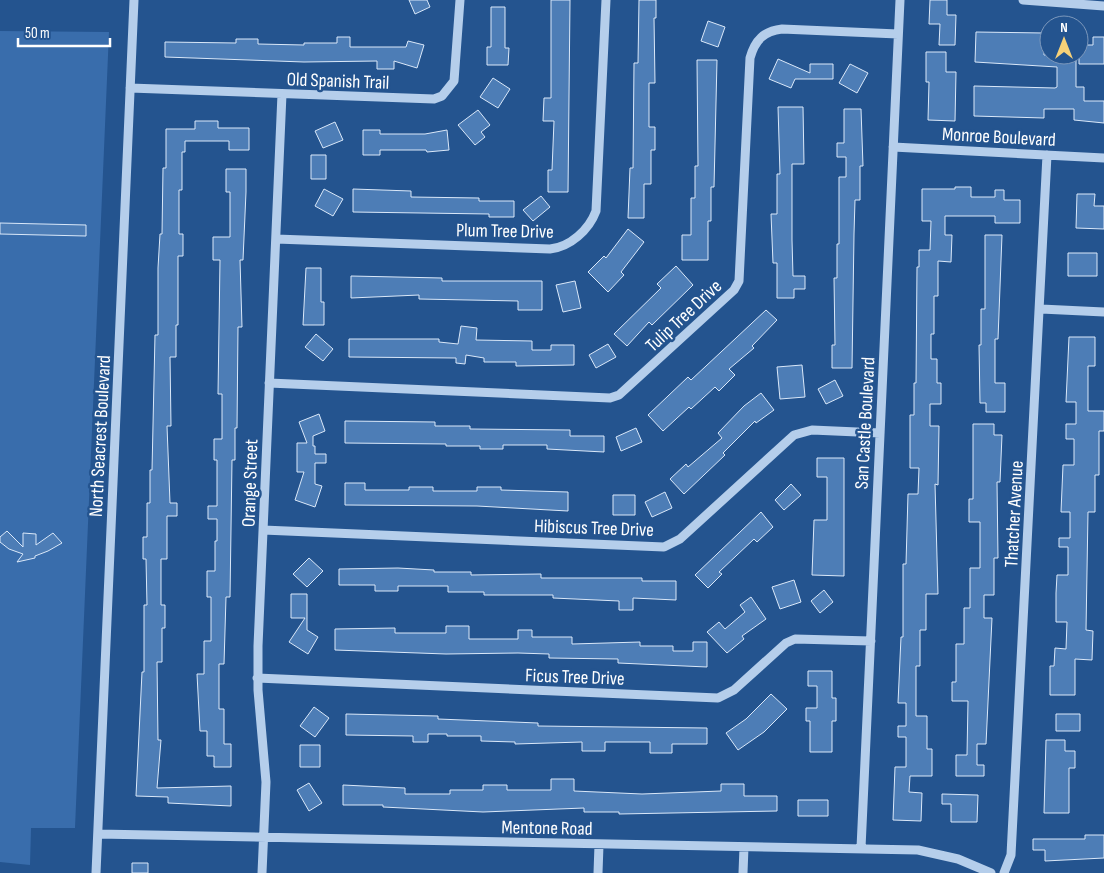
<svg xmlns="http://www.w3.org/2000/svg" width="1104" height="873" viewBox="0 0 1104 873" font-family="'Sofia Sans Condensed',sans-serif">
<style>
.green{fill:#396dac}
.building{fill:#4d7db6;stroke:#dae8f9}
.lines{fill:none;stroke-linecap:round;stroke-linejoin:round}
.minor{stroke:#b5ceeb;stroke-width:9}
.labels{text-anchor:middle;stroke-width:5;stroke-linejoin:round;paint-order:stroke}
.street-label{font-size:19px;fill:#fff;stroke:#24548f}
</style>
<rect width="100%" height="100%" fill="#24548f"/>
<path class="green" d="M 0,31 L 109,32 L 75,828 L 31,828 L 30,865 L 0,862 Z"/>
<path class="building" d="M 409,0 L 427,0 L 430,7 L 415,14 Z
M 551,0 L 570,0 L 568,192 L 548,192 L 548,170 L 552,170 L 554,121 L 543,121 L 544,98 L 551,98 Z
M 639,0 L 656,0 L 656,18 L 654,18 L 655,83 L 649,83 L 649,127 L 655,127 L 655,150 L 651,150 L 651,184 L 644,184 L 644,218 L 628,218 L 630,168 L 633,168 L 634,63 L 638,63 Z
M 930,0 L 947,0 L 947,15 L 956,15 L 955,45 L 939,45 L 940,24 L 929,24 Z
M 491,7 L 505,7 L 505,48 L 509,48 L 508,65 L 487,65 L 487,47 L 491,47 Z
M 708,21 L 725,27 L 718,47 L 701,41 Z
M 976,32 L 1044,33 L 1044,55 L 1076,55 L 1076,87 L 1084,87 L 1084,101 L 1104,101 L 1104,123 L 1074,120 L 1074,109 L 1044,109 L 1044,118 L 974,116 L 974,86 L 1055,88 L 1057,87 L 1057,67 L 975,62 Z
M 337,37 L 350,37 L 350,47 L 406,47 L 408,41 L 424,45 L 417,68 L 394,61 L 394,69 L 377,69 L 377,61 L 304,62 L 165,57 L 165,42 L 236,43 L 236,39 L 258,39 L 258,44 L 304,45 L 304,43 L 337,43 Z
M 1093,37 L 1104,37 L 1104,64 L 1079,64 L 1079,45 L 1093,45 Z
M 926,52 L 946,52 L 946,72 L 956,72 L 955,121 L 928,120 L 929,82 L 926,82 Z
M 778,59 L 810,73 L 810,64 L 833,64 L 833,79 L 795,79 L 791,88 L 769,79 Z
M 697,60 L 717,60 L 714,187 L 711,187 L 711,221 L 708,221 L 708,260 L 682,260 L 682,235 L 691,235 L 691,198 L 695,198 L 695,166 L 698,166 Z
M 850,64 L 868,73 L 857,93 L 839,83 Z
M 493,78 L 510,89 L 498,108 L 480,97 Z
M 778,107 L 803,107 L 804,164 L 792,164 L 792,240 L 793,276 L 805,276 L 805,289 L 794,289 L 794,298 L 777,298 L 777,263 L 773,263 L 771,214 L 777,214 L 777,174 L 780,174 Z
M 844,109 L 861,109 L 863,166 L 860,166 L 860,200 L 855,200 L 854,234 L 852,368 L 832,368 L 832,345 L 835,345 L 834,278 L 837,278 L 837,244 L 839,244 L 839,177 L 846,177 L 846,157 L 837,157 L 837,143 L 844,143 Z
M 478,110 L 490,125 L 481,132 L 485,137 L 475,145 L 458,125 Z
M 195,121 L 218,121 L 218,128 L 249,128 L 249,150 L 229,150 L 229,141 L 185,141 L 185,152 L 182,152 L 182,190 L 179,190 L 179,234 L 183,234 L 183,256 L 178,256 L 178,325 L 176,325 L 176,357 L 170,357 L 171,426 L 167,426 L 170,503 L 177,503 L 177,516 L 167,516 L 167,559 L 161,559 L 161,605 L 165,605 L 165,628 L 162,628 L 162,662 L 157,662 L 158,740 L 161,740 L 157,788 L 231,786 L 231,806 L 168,803 L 168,797 L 136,796 L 142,672 L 144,672 L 144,605 L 147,605 L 146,559 L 143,559 L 143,537 L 147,537 L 147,503 L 150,503 L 150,470 L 152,470 L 155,335 L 158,335 L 158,268 L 160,234 L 162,234 L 163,168 L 166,168 L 166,129 L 195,129 Z
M 335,122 L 343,140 L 323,148 L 315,131 Z
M 363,130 L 380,130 L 380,134 L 425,134 L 447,130 L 449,150 L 427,152 L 426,150 L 380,150 L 380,155 L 363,155 Z
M 311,155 L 326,155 L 326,179 L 311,179 Z
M 226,169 L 246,169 L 246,192 L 243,260 L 240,260 L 242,327 L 238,327 L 237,428 L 235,428 L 235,460 L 232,460 L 230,597 L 226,597 L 224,664 L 219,664 L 219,709 L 224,709 L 224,744 L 231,744 L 231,767 L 214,767 L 214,756 L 207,756 L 207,731 L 200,731 L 197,674 L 204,674 L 204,641 L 211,641 L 211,597 L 207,597 L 207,571 L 215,571 L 215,541 L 217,541 L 217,519 L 208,519 L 208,506 L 217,506 L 217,460 L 214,460 L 214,439 L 222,439 L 222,394 L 218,394 L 220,260 L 213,260 L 213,237 L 230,237 L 230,192 L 226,192 Z
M 955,187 L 971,187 L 971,197 L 995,197 L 995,190 L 1004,190 L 1004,200 L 1020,200 L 1020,223 L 995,223 L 995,216 L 945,216 L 945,235 L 952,235 L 951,262 L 938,261 L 938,296 L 934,296 L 934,334 L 931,334 L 931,359 L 937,359 L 937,383 L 941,383 L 941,404 L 930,404 L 930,426 L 939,426 L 938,485 L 935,484 L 938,594 L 926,594 L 926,630 L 920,630 L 920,666 L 916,666 L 916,716 L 927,716 L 927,749 L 932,749 L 932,776 L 910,776 L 909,792 L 922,793 L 921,821 L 893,820 L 895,767 L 906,767 L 906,737 L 898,737 L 898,726 L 906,726 L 906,703 L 898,703 L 901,637 L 903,637 L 903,564 L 906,564 L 908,494 L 918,494 L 919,468 L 910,468 L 910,415 L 914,415 L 914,383 L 916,383 L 917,267 L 919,267 L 919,250 L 930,250 L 931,221 L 922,221 L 922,189 L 955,189 Z
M 324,189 L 343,199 L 333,216 L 315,206 Z
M 353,189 L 411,191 L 411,197 L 479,198 L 479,201 L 514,201 L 514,217 L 489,217 L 489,214 L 353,212 Z
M 1077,194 L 1095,194 L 1094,206 L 1104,206 L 1104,229 L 1076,228 Z
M 541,196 L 550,207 L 533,221 L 523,210 Z
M 0,223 L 86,225 L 86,236 L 0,234 Z
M 628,229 L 644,242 L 621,272 L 624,275 L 608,292 L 588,272 L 604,256 L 606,258 Z
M 985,235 L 1002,235 L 998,339 L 995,339 L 995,383 L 1005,383 L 1005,412 L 986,412 L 986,403 L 980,403 L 979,345 L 981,345 L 981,309 L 985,309 Z
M 1068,253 L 1097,253 L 1097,276 L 1068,276 Z
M 676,266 L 693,285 L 652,325 L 649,322 L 627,346 L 614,334 L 661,288 L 657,284 Z
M 306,268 L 321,268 L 321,302 L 324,302 L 324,325 L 303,325 Z
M 351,276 L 442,278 L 442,281 L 542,281 L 542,310 L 518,310 L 518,301 L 419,299 L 419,295 L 351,298 Z
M 575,281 L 581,308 L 563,312 L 556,285 Z
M 766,310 L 777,320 L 752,346 L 754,348 L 729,369 L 735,375 L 719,391 L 715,387 L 691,409 L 689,407 L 663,431 L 648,415 L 688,377 L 691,380 Z
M 461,326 L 477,328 L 476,340 L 532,341 L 532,350 L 551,350 L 551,345 L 574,345 L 574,365 L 516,366 L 516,362 L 484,362 L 484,358 L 466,355 L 465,364 L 456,363 L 456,358 L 349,357 L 349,339 L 439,339 L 439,342 L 458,344 Z
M 316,334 L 333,349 L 323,361 L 305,347 Z
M 1069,337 L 1095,337 L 1095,366 L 1088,366 L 1088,411 L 1104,411 L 1104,431 L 1099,431 L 1099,475 L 1095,475 L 1095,512 L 1088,512 L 1086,630 L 1093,631 L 1092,660 L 1075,659 L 1075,695 L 1050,695 L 1050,666 L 1054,666 L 1055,648 L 1066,649 L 1067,622 L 1056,622 L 1056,593 L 1057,575 L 1068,575 L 1068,547 L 1059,547 L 1059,538 L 1070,538 L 1070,512 L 1061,512 L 1063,465 L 1074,465 L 1074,439 L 1066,439 L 1066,424 L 1076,424 L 1076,402 L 1066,402 Z
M 608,344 L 616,357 L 596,368 L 589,355 Z
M 802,365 L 805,397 L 780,399 L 777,367 Z
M 835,380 L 843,396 L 826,404 L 818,389 Z
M 761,393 L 774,410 L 756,423 L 755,421 L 723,453 L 725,455 L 684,494 L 670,479 L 686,464 L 688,467 L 722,438 L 718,433 L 744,406 Z
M 319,414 L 325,431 L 313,436 L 313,446 L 315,446 L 315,454 L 326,454 L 326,463 L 315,463 L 315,484 L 322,486 L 315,507 L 295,500 L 304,472 L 297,472 L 297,443 L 307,443 L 299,422 Z
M 345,421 L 435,422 L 435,426 L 470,426 L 470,429 L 570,430 L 570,436 L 604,436 L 604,452 L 547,449 L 547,445 L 503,445 L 503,449 L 480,449 L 480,446 L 446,446 L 446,444 L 345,443 Z
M 973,424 L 994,424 L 994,435 L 1002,435 L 1000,482 L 997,482 L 998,558 L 994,558 L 994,595 L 984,595 L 984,618 L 992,618 L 986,744 L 977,744 L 977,765 L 984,765 L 984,776 L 956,776 L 956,755 L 967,755 L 968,701 L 952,701 L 952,682 L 956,682 L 956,644 L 964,644 L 964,608 L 970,608 L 970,568 L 980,568 L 980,522 L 969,522 L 969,499 L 973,499 Z
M 636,428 L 642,442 L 621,451 L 616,437 Z
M 817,458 L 844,458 L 844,576 L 812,575 L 814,520 L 827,520 L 827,477 L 817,477 Z
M 345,483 L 365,483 L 365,490 L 409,490 L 409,487 L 433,487 L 433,491 L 477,491 L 477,487 L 501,487 L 501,490 L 568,492 L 568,511 L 477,506 L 345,505 Z
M 791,484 L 801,495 L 784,510 L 775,500 Z
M 665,492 L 672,508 L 652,517 L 645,502 Z
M 613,495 L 635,495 L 635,515 L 613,515 Z
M 761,512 L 773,527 L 757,542 L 754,539 L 719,572 L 722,574 L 708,588 L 695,575 Z
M 7,531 L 23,547 L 23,533 L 36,534 L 36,545 L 53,533 L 62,543 L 48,551 L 35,556 L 35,558 L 17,562 L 23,554 L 9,549 L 0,542 L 0,537 Z
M 309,558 L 323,571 L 307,587 L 293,574 Z
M 398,568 L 434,570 L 434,572 L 471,572 L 471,575 L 541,574 L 541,578 L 642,578 L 642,581 L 676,581 L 676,600 L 633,598 L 633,610 L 619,610 L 619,601 L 553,598 L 553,595 L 484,595 L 484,592 L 448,592 L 448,586 L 398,586 L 398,591 L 375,591 L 375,585 L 339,585 L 339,569 Z
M 794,580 L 801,602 L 780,609 L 772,587 Z
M 824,590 L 833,602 L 820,613 L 811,601 Z
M 291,594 L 307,594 L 307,630 L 318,637 L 308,654 L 289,642 L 305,618 L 291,618 Z
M 751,597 L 766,619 L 742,636 L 744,639 L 727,653 L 707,632 L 719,622 L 725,629 L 745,612 L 740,605 Z
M 446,626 L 469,626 L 469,639 L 518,639 L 518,630 L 532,630 L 532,637 L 572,637 L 572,644 L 640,642 L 640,646 L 673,646 L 673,651 L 693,651 L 693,642 L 707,642 L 707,667 L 618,663 L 618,659 L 549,658 L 549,654 L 518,653 L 446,654 L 335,650 L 335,629 L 395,628 L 395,633 L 446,633 Z
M 808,671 L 832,671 L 832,698 L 836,698 L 836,721 L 832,721 L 832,752 L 810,752 L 810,721 L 806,721 L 806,708 L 817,708 L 817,686 L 808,686 Z
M 771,694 L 787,709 L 764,732 L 738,750 L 726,733 L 746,719 Z
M 314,707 L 329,718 L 315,737 L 300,726 Z
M 346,714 L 438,716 L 438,719 L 538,723 L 538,726 L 707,728 L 707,744 L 672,744 L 672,753 L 650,753 L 650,742 L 605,742 L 605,751 L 582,751 L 582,742 L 515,744 L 515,742 L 481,741 L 481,736 L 447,736 L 447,734 L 428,734 L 428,742 L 413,742 L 413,736 L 346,735 Z
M 1056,714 L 1080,714 L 1080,731 L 1056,731 Z
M 1046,740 L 1065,740 L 1065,751 L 1075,751 L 1075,768 L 1069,768 L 1069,813 L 1044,813 Z
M 300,745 L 320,745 L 320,767 L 300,767 Z
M 551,779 L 574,779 L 574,791 L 642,794 L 721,791 L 721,784 L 744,784 L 744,796 L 777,796 L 777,811 L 619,814 L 619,812 L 584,812 L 584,808 L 483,812 L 383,807 L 383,805 L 343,805 L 343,785 L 405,788 L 405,794 L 450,794 L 450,790 L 483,790 L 483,785 L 507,785 L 507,790 L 551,790 Z
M 309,783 L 322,803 L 309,811 L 297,790 Z
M 942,794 L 978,795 L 977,822 L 951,822 L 951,804 L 942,804 Z
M 798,800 L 828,800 L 828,816 L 798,816 Z
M 1085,835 L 1104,835 L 1104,858 L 1045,861 L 1045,850 L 1033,850 L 1033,839 L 1085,839 Z
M 132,863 L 148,863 L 148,873 L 132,873 Z"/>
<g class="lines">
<path class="minor" d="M 1023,0 L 1104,6
M 130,88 L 434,99 L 442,96 L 454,81 L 460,0
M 893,147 L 1104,158
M 276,239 L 550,249 C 570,247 589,230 596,211 L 606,0
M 1041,309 L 1104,312
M 269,383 L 610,398 L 619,395 L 734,290 L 739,281 L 750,58 C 755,40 764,31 782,29 L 898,34
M 263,530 L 664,547 L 680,539 L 794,435 L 812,430 L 880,433
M 257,678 L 718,698 L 734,690 L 786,643 L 795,639 L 871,641
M 98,834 L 918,850 L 958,859 L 991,873
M 861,848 L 900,0
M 96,873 L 134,0
M 262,873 L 266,782 L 258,690 L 258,646 L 282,94
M 598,873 L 599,845
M 743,873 L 744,847
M 1004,873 L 1011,855 L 1047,155"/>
</g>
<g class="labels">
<g class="street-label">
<text transform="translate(338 80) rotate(2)" y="7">Old Spanish Trail</text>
<text transform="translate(999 136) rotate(3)" y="7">Monroe Boulevard</text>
<text transform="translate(505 230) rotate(1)" y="7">Plum Tree Drive</text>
<text transform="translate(683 315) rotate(-43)" y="7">Tulip Tree Drive</text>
<text transform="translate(864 423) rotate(-87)" y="7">San Castle Boulevard</text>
<text transform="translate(99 436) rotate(-87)" y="7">North Seacrest Boulevard</text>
<text transform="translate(249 483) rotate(-88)" y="7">Orange Street</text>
<text transform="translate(1013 514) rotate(-87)" y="7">Thatcher Avenue</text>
<text transform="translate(594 527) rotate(2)" y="7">Hibiscus Tree Drive</text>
<text transform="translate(575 676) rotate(2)" y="7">Ficus Tree Drive</text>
<text transform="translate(547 827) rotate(1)" y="7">Mentone Road</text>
</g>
</g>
<g transform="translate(1064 40)"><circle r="24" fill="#24548f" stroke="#7c98bc"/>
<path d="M0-4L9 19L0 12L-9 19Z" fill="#f6d178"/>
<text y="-8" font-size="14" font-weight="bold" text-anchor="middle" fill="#ffffff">N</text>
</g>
<path d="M18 38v8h92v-8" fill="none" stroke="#ffffff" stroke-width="2.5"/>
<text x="25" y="38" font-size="15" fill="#ffffff" stroke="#24548f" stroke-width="4" paint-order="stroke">50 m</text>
</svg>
